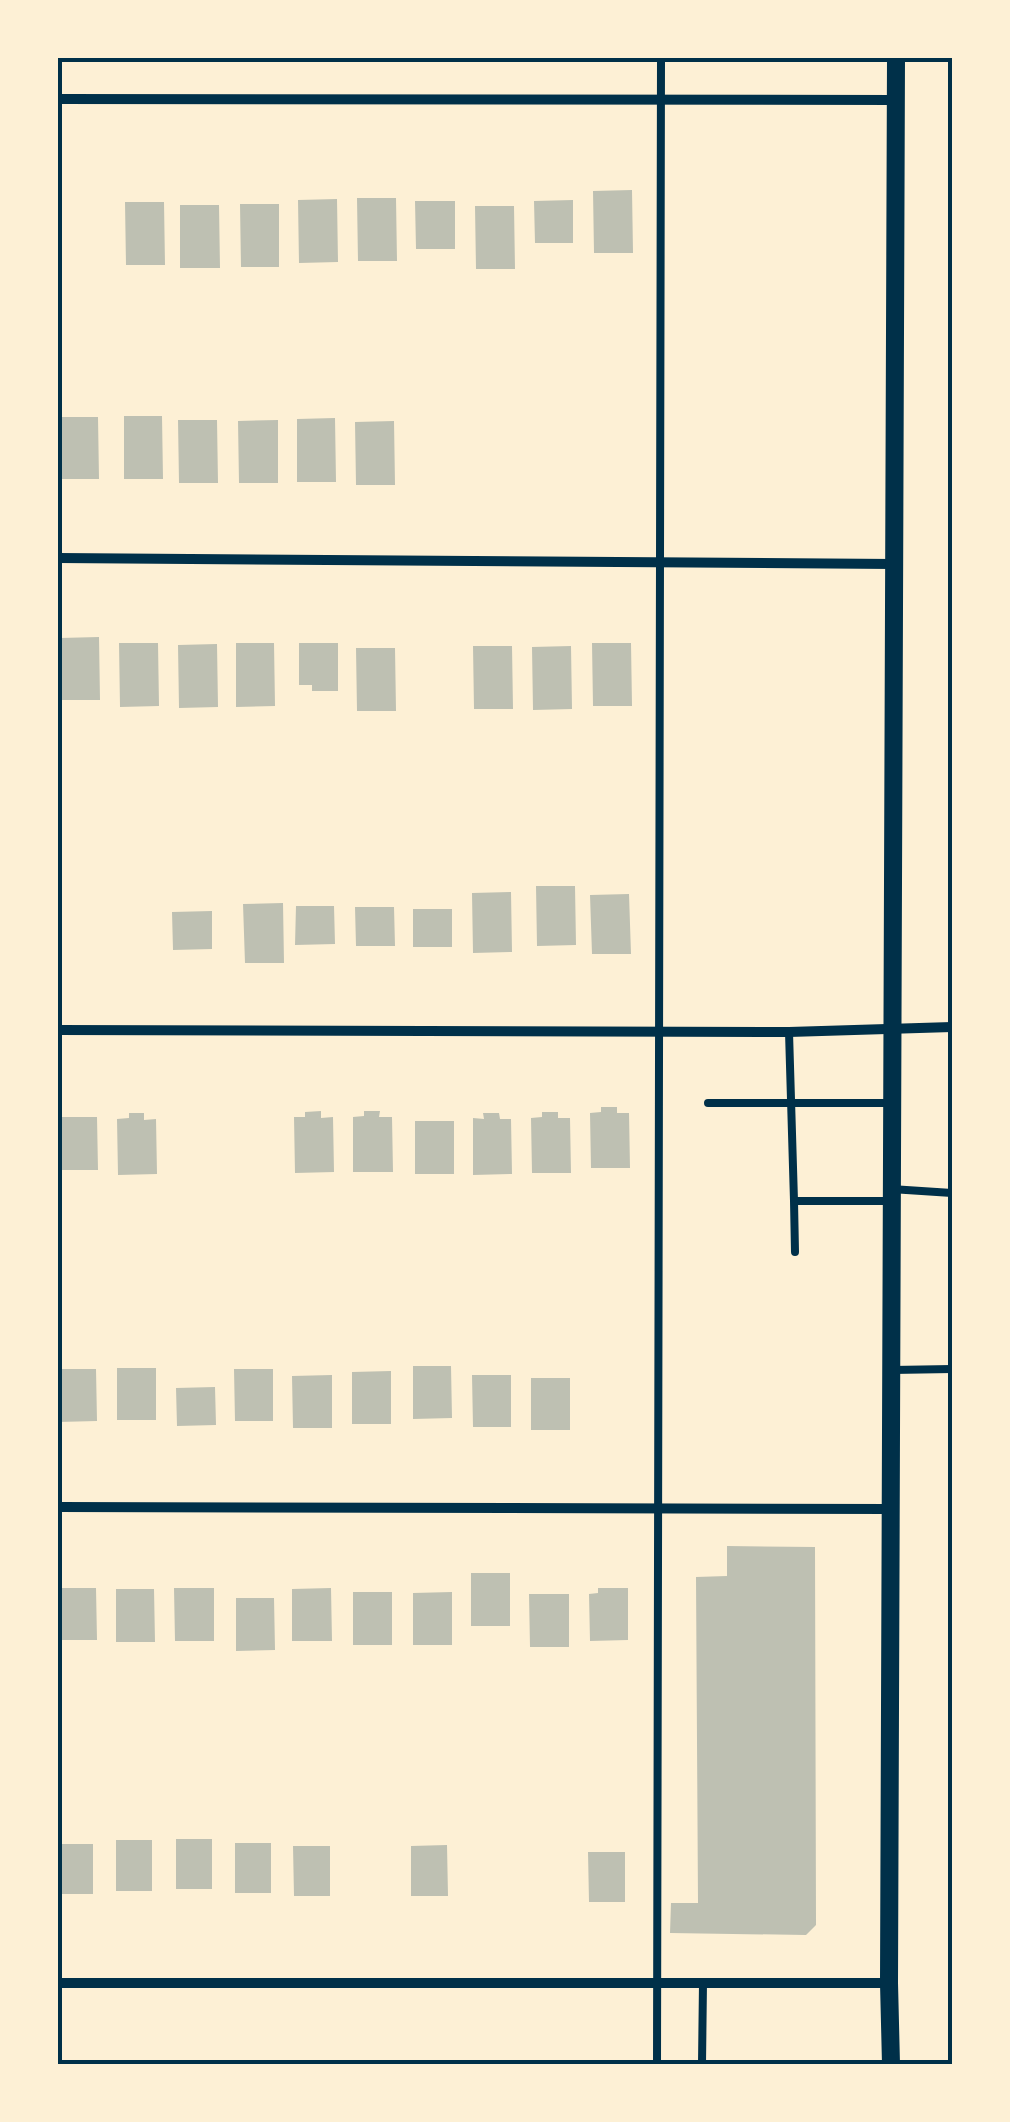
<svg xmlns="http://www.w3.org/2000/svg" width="1010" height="2122" viewBox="0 0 1010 2122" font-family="'Fira Sans Condensed',sans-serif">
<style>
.building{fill:#bec0b2}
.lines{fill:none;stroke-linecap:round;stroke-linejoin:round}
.service{stroke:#003049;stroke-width:8}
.minor{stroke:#003049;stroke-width:10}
.tertiary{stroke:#003049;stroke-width:18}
.neatline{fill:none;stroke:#003049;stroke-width:4}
</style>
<rect width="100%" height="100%" fill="#fdf0d5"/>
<path class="building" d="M 632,190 L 633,253 L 594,253 L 593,191 Z
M 357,198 L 396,198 L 397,261 L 358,261 Z
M 337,199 L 338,262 L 299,263 L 298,200 Z
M 573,200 L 573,243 L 535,243 L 534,201 Z
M 415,201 L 455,201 L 455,249 L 416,249 Z
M 125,202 L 164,202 L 165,265 L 126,265 Z
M 240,204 L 279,204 L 279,267 L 241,267 Z
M 180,205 L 219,205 L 220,268 L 180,268 Z
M 475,206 L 514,206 L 515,269 L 476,269 Z
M 124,416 L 162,416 L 163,479 L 124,479 Z
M 59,417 L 98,417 L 99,479 L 60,479 Z
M 335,418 L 336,482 L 297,482 L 297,419 Z
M 178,420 L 217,420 L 218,483 L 179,483 Z
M 278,420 L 278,483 L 239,483 L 238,421 Z
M 394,421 L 395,485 L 356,485 L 355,422 Z
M 99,637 L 100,700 L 61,700 L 60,638 Z
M 119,643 L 158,643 L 159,706 L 120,707 Z
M 236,643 L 274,643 L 275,706 L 236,707 Z
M 299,643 L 338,643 L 338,691 L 312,691 L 312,685 L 299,685 Z
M 592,643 L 631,643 L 632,706 L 593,706 Z
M 217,644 L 218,707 L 179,708 L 178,645 Z
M 473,646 L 512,646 L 513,709 L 474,709 Z
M 571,646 L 572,709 L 533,710 L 532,647 Z
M 356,648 L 395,648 L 396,711 L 357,711 Z
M 536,886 L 575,886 L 576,945 L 537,946 Z
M 511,892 L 512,952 L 473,953 L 472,893 Z
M 629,894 L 631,954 L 592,954 L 590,895 Z
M 283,903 L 284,963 L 245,963 L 243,904 Z
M 296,906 L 334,906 L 335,944 L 295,945 Z
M 355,907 L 394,907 L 395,946 L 356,946 Z
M 413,909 L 452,909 L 452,947 L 413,947 Z
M 212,911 L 212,949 L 173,950 L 172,912 Z
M 601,1107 L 617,1107 L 617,1113 L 629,1113 L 630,1168 L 591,1168 L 590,1113 L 601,1112 Z
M 321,1111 L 321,1118 L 333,1117 L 334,1172 L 295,1173 L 294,1117 L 305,1117 L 305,1112 Z
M 364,1111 L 380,1111 L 379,1117 L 392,1117 L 393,1172 L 353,1172 L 353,1117 L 364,1116 Z
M 542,1112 L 558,1112 L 558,1118 L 570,1118 L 571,1173 L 532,1173 L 531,1118 L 542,1117 Z
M 129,1113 L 144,1113 L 144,1120 L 156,1119 L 157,1174 L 118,1175 L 117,1119 L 129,1118 Z
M 483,1113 L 499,1113 L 500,1119 L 511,1119 L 512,1174 L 473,1175 L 473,1118 L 484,1119 Z
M 59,1117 L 97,1117 L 98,1170 L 59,1170 Z
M 415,1121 L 454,1121 L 454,1174 L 415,1174 Z
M 413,1366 L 451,1366 L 452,1418 L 413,1419 Z
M 117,1368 L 156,1368 L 156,1420 L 117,1420 Z
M 58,1369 L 96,1369 L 97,1421 L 58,1422 Z
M 234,1369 L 273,1369 L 273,1421 L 235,1421 Z
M 391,1371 L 391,1424 L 352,1424 L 352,1372 Z
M 332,1375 L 332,1428 L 293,1428 L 292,1376 Z
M 472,1375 L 511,1375 L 511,1427 L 473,1427 Z
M 531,1378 L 570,1378 L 570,1430 L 531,1430 Z
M 215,1387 L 216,1425 L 177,1426 L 176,1388 Z
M 727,1546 L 815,1547 L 816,1925 L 806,1935 L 670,1933 L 671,1903 L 698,1903 L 696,1577 L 727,1576 Z
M 471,1573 L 510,1573 L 510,1626 L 471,1626 Z
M 58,1588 L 96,1588 L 97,1640 L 58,1640 Z
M 174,1588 L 214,1588 L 214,1641 L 175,1641 Z
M 331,1588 L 332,1641 L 292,1641 L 292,1589 Z
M 598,1588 L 628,1588 L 628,1640 L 590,1641 L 589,1594 L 598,1593 Z
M 116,1589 L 154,1589 L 155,1642 L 116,1642 Z
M 353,1592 L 392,1592 L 392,1645 L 353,1645 Z
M 452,1592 L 452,1645 L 413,1645 L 413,1593 Z
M 529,1594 L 569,1594 L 569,1647 L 530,1647 Z
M 236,1598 L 274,1598 L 275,1650 L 236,1651 Z
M 176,1839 L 212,1839 L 212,1889 L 176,1889 Z
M 116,1840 L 152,1840 L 152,1891 L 116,1891 Z
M 235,1843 L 271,1843 L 271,1893 L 235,1893 Z
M 58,1844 L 93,1844 L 93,1894 L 58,1894 Z
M 447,1845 L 448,1896 L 411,1896 L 411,1846 Z
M 293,1846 L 330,1846 L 330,1896 L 294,1896 Z
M 588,1852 L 625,1852 L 625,1902 L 589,1902 Z"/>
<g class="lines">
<path class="service" d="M 789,1032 L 794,1201 L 891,1201
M 708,1103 L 892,1103
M 891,1189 L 952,1193
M 794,1201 L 795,1252
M 892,1370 L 952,1369
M 657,2064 L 661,58
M 702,2064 L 703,1983"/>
<path class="minor" d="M 58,99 L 896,100
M 58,558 L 894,564
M 58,1030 L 789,1032 L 952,1027
M 58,1507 L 890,1509
M 58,1983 L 889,1983"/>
<path class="tertiary" d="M 891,2064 L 889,1983 L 896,58"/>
</g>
<rect width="1010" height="2122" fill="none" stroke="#fdf0d5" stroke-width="120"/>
<rect x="60" y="60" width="890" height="2002" class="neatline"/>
</svg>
